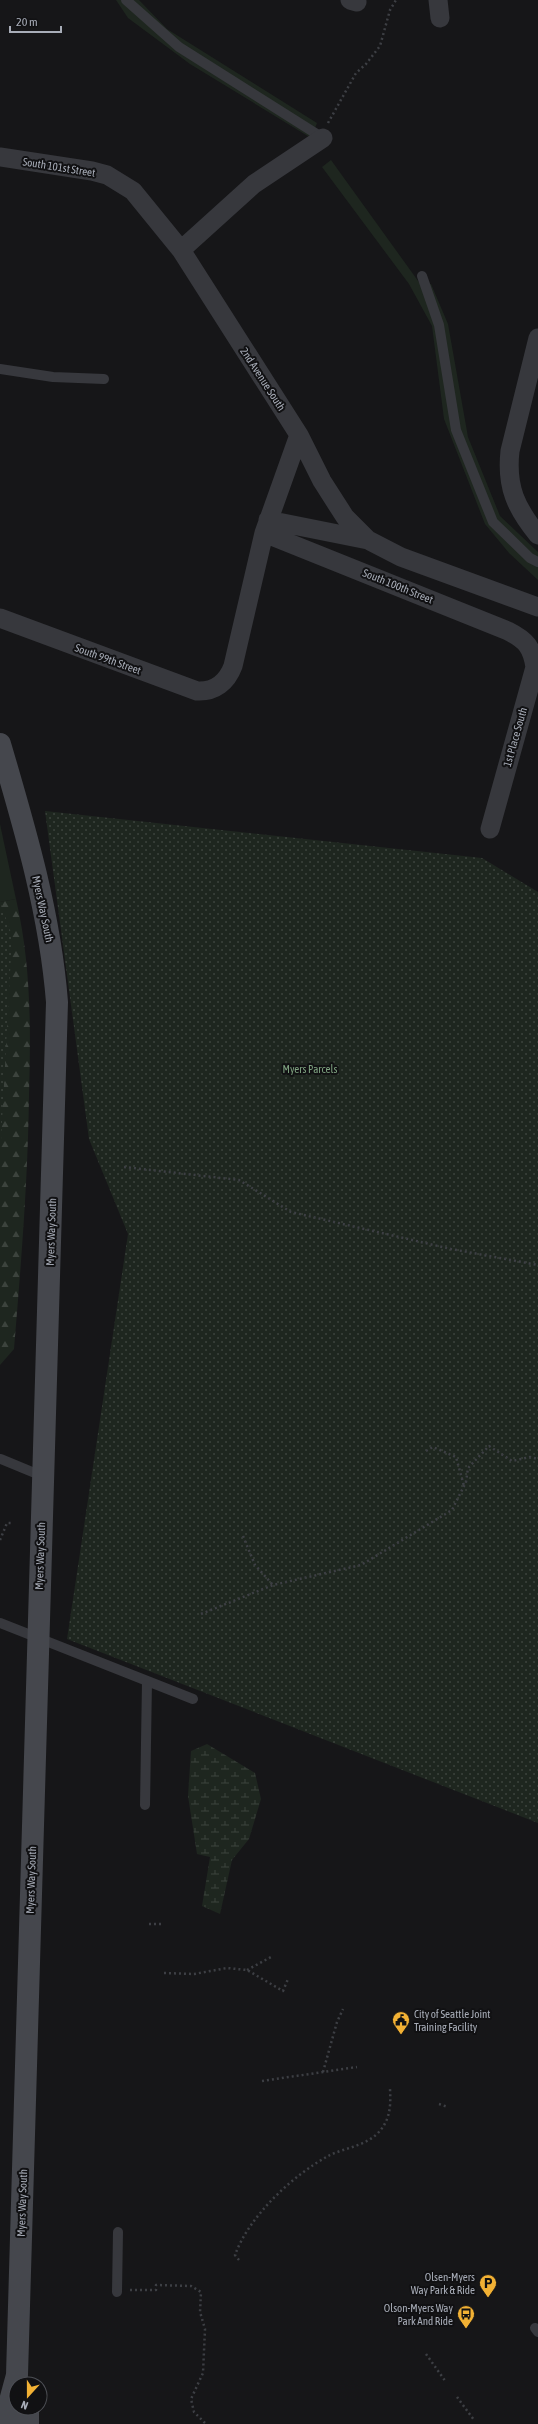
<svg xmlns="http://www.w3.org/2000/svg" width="538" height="2424" viewBox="0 0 538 2424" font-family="'Asap Condensed',sans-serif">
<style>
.grass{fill:#1e261f}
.forest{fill:url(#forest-firs)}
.wetland{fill:url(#wetland-marsh)}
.park{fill:url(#park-dots)}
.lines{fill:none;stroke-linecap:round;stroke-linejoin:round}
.path{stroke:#3d3f44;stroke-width:2.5;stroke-dasharray:2 3;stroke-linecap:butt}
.service{stroke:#37383d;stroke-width:10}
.minor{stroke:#37383d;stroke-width:19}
.secondary{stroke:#45474d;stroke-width:22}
.labels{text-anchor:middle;stroke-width:4;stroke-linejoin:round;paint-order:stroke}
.street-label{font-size:11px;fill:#a8adb8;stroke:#111113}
.park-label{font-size:11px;fill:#7fa381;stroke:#111113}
.poi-label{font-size:11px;fill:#a8adb8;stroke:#111113;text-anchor:end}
</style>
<defs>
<pattern id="forest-firs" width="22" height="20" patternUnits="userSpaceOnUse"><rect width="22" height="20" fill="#1e261f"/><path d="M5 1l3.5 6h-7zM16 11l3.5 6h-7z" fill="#3c433d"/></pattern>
<pattern id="wetland-marsh" width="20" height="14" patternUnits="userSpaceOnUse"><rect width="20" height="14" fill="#1e261f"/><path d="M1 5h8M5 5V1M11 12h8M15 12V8" fill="none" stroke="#3c433d"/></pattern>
<pattern id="park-dots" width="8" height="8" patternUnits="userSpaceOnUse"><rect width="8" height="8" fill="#1e261f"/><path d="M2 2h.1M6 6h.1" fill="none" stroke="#3c433d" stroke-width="1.8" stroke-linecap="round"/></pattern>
</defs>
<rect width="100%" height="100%" fill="#161618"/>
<path class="grass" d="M 116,0 L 139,0 L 167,29 L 317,123 L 311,138 L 190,64 L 128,18 Z
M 331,160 L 421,285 L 431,284 L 448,324 L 468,437 L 500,516 L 538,552 L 538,580 L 509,553 L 485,524 L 444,419 L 432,326 L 409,284 L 322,167 Z
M 0,824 L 16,899 L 0,902 Z"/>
<path class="forest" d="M 16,899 C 31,964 31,1028 29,1095 C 28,1180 21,1264 14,1349 L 0,1365 L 0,902 Z"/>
<path class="wetland" d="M 207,1744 L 255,1773 L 261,1799 L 249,1839 L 232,1860 L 220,1914 L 202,1906 L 210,1857 L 197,1854 L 188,1796 L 191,1751 Z"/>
<path class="park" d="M 45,811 L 482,858 L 538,892 L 538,1823 L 67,1639 L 128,1234 L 89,1139 Z
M 0,901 L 12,936 L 0,1159 Z"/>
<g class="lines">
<path class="path" d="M 328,123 L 356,73 L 366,64 L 380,46 L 390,10 L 396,0
M 124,1167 L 239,1180 L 291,1212 L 451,1249 L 538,1265
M 426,1451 L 433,1447 L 456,1457 L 464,1486
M 243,1536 L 255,1565 L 273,1585
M 0,1540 L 7,1523 L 13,1523
M 201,1614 L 273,1585 L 361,1565 L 452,1510 L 466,1482 L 468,1468 L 489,1446 L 512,1461 L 530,1457 L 538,1459
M 149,1924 L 164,1924
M 247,1970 L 271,1957
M 164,1973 L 194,1974 L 227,1968 L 247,1970 L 283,1991 L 288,1979
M 323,2072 L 337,2022 L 343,2009
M 262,2081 L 357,2067
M 439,2104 L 448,2107
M 239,2260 L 235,2255 C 249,2216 294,2174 330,2155 C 345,2148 364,2146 377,2134 C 390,2121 391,2107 390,2089
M 130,2290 L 156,2290 L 156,2285 L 191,2286 L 201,2292 L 200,2312 L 205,2329 L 203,2373 L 191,2399 L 194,2412 L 206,2424
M 426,2354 L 446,2382
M 457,2397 L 474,2420"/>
<path class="service" d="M 126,0 L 179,47 L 323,138
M 422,276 L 439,325 L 456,430 L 493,522 L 530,558 L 538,562
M 0,369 L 53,377 L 104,379
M 1,1459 L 42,1476
M 0,1623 L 193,1699
M 145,1805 L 147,1681
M 117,2292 L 118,2232
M 535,2328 L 538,2332"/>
<path class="minor" d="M 350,0 L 357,2
M 438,0 L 440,18
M 0,157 L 92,171 L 107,175 L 133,191 L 181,250 L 299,435 L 264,533 L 233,666 C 227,682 215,692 197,691 L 0,618
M 181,250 L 254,184 L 323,138
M 538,338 L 510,451 C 506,487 516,508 538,535
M 299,435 L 322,481 L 345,517 L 368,540
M 268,520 L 368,540 L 401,557 L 538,607
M 264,533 L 508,631 C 526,640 532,647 535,667 L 490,829"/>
<path class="secondary" d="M 0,744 C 25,829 50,913 57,1002 L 17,2375 L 7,2412 L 6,2424
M 28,2408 L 28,2424"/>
</g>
<defs>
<g id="civic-pin" transform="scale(0.9)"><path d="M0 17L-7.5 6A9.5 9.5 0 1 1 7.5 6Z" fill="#f2b134" stroke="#111113"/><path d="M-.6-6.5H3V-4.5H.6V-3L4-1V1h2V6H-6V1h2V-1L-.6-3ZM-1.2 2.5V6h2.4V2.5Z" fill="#111"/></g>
<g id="parking-pin" transform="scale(0.9)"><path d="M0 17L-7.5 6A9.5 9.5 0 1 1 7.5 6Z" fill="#f2b134" stroke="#111113"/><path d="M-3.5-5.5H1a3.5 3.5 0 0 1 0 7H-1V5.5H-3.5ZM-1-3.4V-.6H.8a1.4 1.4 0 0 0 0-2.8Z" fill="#111"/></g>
<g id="bus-pin" transform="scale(0.9)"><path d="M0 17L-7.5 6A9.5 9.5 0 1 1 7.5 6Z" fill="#f2b134" stroke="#111113"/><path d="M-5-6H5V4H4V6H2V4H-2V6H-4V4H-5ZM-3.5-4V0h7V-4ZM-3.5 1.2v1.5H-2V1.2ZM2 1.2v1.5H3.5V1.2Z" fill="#111"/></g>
</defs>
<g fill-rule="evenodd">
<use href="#civic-pin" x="401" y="2020"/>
<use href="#parking-pin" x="488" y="2283"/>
<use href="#bus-pin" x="466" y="2314"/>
</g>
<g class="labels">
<g class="street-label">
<text transform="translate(59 167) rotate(9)" y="4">South 101st Street</text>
<text transform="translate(263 379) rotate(57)" y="4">2nd Avenue South</text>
<text transform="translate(398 586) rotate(22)" y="4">South 100th Street</text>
<text transform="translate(108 659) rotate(20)" y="4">South 99th Street</text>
<text transform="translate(515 737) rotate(-74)" y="4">1st Place South</text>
<text transform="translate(43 909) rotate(78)" y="4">Myers Way South</text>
<text transform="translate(51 1232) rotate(-88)" y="4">Myers Way South</text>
<text transform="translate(40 1556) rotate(-88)" y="4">Myers Way South</text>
<text transform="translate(31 1880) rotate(-88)" y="4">Myers Way South</text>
<text transform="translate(22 2203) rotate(-88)" y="4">Myers Way South</text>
</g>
<g class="park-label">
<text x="310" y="1073">Myers Parcels</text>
</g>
<g class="poi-label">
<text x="414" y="2018" text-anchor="start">City of Seattle Joint<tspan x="414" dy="13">Training Facility</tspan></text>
<text x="475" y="2281">Olsen-Myers<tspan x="475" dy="13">Way Park &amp; Ride</tspan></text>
<text x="453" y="2312">Olson-Myers Way<tspan x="453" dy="13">Park And Ride</tspan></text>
</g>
</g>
<g transform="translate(28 2396) rotate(201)"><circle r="19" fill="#111113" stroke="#4d4f55"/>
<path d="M0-3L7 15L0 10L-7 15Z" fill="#f2b134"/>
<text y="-6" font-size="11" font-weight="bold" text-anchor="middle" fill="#a8adb8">N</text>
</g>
<path d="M10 26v6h51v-6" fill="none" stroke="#a8adb8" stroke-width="2"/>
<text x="16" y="26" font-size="12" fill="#a8adb8" stroke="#111113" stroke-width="3" paint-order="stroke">20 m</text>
</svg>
